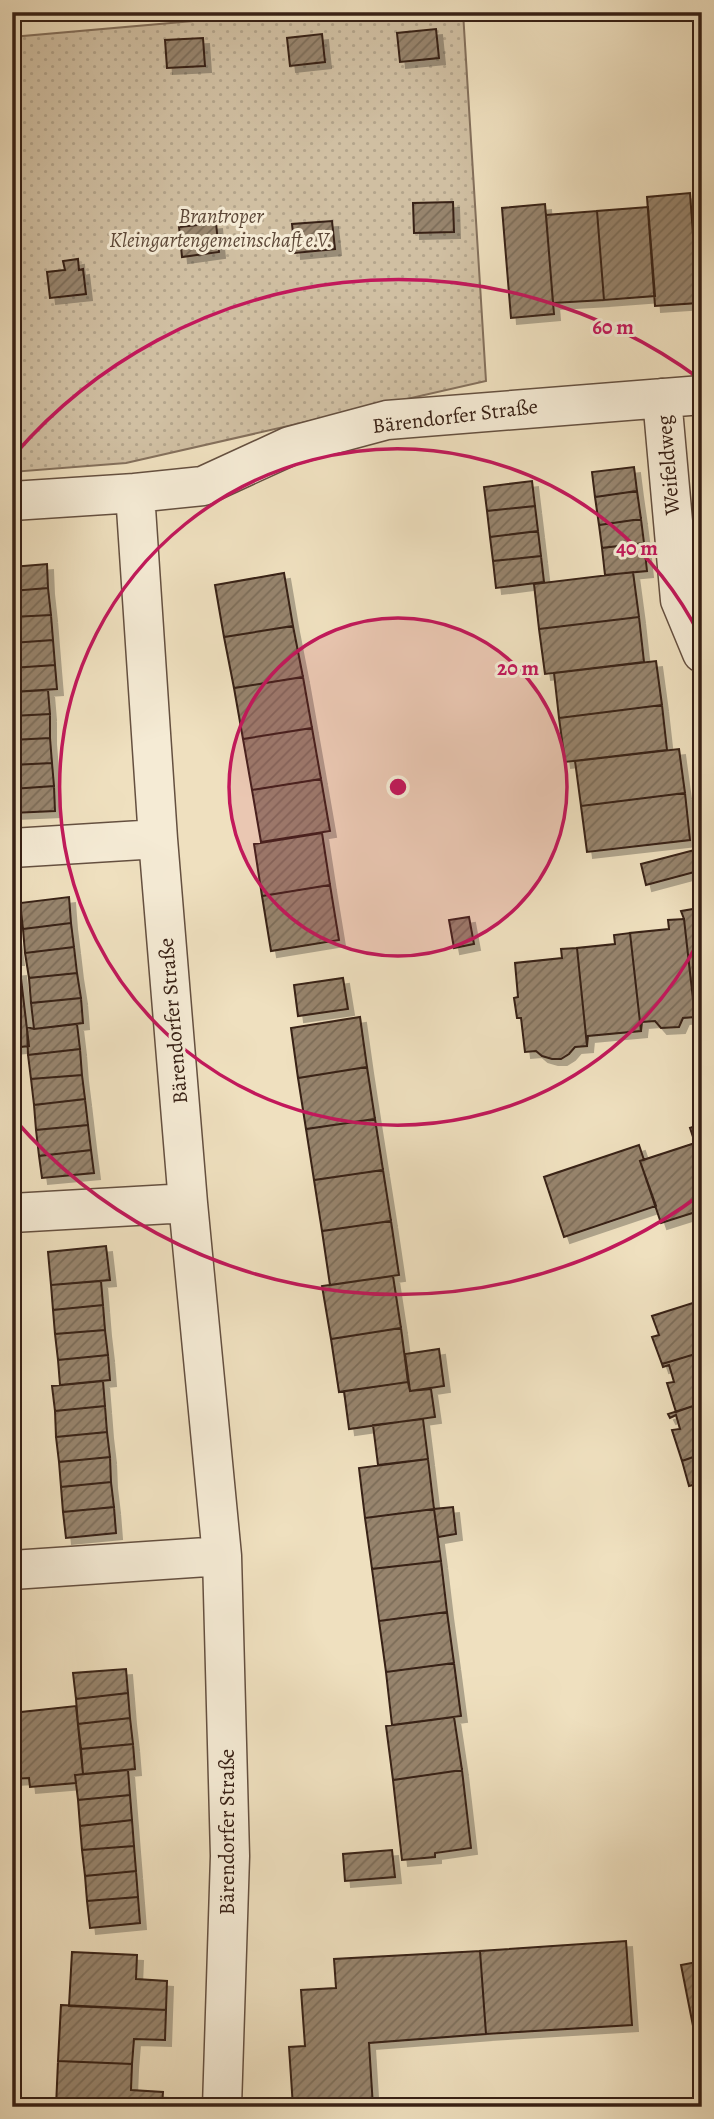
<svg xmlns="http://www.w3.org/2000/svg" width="714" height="2119" viewBox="0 0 714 2119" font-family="Alegreya,serif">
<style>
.grass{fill:url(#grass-dots);stroke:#84705c;stroke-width:2}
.building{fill:url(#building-hatch);stroke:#372015;stroke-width:2;filter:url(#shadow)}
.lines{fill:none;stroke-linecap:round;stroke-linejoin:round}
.street-casing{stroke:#655040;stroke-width:41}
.street{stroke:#f5ebd5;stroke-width:38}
.ring{fill:none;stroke:#c2185b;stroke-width:3.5}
.labels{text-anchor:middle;stroke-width:6;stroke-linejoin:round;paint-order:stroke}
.park-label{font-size:21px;font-style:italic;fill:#5d4838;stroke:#f5ebd5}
.street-label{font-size:21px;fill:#372015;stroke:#f5ebd5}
.centre{fill:#c2185b;stroke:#f5ebd5;stroke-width:3.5}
.ring-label{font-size:21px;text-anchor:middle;font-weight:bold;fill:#c2185b;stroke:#f5ebd5;stroke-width:6;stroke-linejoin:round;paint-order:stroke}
</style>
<defs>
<pattern id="grass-dots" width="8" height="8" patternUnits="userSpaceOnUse" patternTransform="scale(1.75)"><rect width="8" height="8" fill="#d0bfa2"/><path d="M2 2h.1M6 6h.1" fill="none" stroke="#b3a48b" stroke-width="1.8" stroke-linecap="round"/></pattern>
<pattern id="building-hatch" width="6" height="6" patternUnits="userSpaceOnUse" patternTransform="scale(1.75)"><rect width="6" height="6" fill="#97846d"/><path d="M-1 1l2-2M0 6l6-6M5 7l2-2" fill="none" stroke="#7c6c58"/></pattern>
<filter id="shadow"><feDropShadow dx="6" dy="6" stdDeviation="0" flood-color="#0004"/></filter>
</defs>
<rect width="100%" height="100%" fill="#efe0bf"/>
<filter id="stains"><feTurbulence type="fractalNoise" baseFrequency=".00286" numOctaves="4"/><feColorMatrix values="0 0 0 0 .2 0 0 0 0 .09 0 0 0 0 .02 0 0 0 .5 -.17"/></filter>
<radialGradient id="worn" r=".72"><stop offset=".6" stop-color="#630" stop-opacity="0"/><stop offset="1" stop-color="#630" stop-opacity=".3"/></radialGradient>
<path class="grass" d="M 295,12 L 463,12 L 486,381 L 126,463 L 12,472 L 12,37 Z"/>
<path class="building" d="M 436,29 L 439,58 L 400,62 L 397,33 Z
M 322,34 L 325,62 L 290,66 L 287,38 Z
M 203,38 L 205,66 L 167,68 L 165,40 Z
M 690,193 L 698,303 L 655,306 L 647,197 Z
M 453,202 L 454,232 L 414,233 L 413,203 Z
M 545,204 L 554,314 L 511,318 L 502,208 Z
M 648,207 L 655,296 L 604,300 L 597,211 Z
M 597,211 L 604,300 L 553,303 L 546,215 Z
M 332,221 L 335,249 L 295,253 L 292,224 Z
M 216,223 L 219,252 L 182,257 L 179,227 Z
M 78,259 L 79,270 L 83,269 L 86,294 L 50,298 L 47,272 L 65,270 L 63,261 Z
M 702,260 L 702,311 L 699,312 L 695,261 Z
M 634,467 L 637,491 L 595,497 L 592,472 Z
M 532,481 L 535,506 L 487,511 L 484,487 Z
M 637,491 L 641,519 L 599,525 L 595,497 Z
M 702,495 L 702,547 L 701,547 L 695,496 Z
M 535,506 L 538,531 L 490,537 L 487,511 Z
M 641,519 L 644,543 L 602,548 L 599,525 Z
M 538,531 L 541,556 L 493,561 L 490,537 Z
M 644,543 L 647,571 L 605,575 L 602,548 Z
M 541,556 L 544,582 L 496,588 L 493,561 Z
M 47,564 L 48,588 L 12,591 L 12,567 Z
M 633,572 L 639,617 L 539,629 L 534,584 Z
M 284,573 L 293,626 L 224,637 L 215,585 Z
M 48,588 L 51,615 L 12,617 L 12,591 Z
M 51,615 L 53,640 L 12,643 L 12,617 Z
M 639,617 L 644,662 L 545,674 L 539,629 Z
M 293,626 L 303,677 L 234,688 L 224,637 Z
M 53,640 L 55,665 L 12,668 L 12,643 Z
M 656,661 L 662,705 L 559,718 L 554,673 Z
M 55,665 L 57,689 L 12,692 L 12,668 Z
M 303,677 L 312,728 L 243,739 L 234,688 Z
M 48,690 L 50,714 L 12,716 L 12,692 Z
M 662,705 L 667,750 L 565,762 L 559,718 Z
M 50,714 L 50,738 L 12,740 L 12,716 Z
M 312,728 L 321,779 L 252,790 L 243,739 Z
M 50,738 L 52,763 L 12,765 L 12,740 Z
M 679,749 L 685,793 L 581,806 L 575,761 Z
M 52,763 L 54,786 L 12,789 L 12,765 Z
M 321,779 L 330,831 L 261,842 L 252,790 Z
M 54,786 L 55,811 L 12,813 L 12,789 Z
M 685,793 L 690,840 L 587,852 L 581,806 Z
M 322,833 L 330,885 L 262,896 L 254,844 Z
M 702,848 L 702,870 L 646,885 L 641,864 Z
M 330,885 L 339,940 L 271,951 L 262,896 Z
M 69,897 L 71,923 L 23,929 L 20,903 Z
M 699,908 L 702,917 L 702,1007 L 695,1008 L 697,1017 L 695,1017 L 684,919 L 681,911 Z
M 12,914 L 18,959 L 12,959 Z
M 469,917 L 474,944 L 454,948 L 449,920 Z
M 684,919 L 695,1017 L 683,1018 L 679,1027 L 661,1028 L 655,1021 L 642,1022 L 641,1031 L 630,933 L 669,929 L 668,920 Z
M 71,923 L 74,947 L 25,953 L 23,929 Z
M 630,933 L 641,1031 L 588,1036 L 587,1046 L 577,948 L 615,944 L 614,935 Z
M 74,947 L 77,973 L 29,978 L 25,953 Z
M 577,948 L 587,1046 L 575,1047 L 569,1054 L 561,1059 L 552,1059 L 542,1056 L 536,1051 L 525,1052 L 521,1018 L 517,1018 L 514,998 L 518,997 L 515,963 L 562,958 L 561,949 Z
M 20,970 L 29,1046 L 12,1048 L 12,971 Z
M 77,973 L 81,998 L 31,1003 L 29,978 Z
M 343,978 L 348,1009 L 298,1016 L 294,985 Z
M 81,998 L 83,1023 L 34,1029 L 31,1003 Z
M 360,1017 L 367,1067 L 298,1078 L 291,1028 Z
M 77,1024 L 80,1049 L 28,1055 L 27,1027 L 34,1029 Z
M 80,1049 L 82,1075 L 31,1079 L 28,1055 Z
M 367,1067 L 375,1119 L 306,1129 L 298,1078 Z
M 82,1075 L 85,1099 L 34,1105 L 31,1079 Z
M 85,1099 L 88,1125 L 36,1130 L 34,1105 Z
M 375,1119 L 383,1170 L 314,1180 L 306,1129 Z
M 702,1124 L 702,1210 L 661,1223 L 640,1161 L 695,1143 L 690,1128 Z
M 88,1125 L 91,1150 L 39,1156 L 36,1130 Z
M 639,1145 L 644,1160 L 640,1161 L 656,1206 L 564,1237 L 544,1177 Z
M 91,1150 L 94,1173 L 42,1178 L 39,1156 Z
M 383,1170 L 391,1221 L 322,1231 L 314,1180 Z
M 391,1221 L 399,1275 L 330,1285 L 322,1231 Z
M 106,1246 L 110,1280 L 51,1285 L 48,1252 Z
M 393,1276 L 401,1328 L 331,1339 L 322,1286 Z
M 101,1281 L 103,1305 L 53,1310 L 51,1285 Z
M 702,1300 L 702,1352 L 662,1364 L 652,1337 L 659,1335 L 652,1316 Z
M 103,1305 L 105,1330 L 55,1334 L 53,1310 Z
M 401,1328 L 408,1382 L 339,1392 L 331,1339 Z
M 105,1330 L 108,1355 L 58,1360 L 55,1334 Z
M 439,1349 L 444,1386 L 410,1391 L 405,1354 Z
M 702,1352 L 702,1403 L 676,1412 L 667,1383 L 674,1382 L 669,1365 L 663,1367 L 662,1364 Z
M 108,1355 L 110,1380 L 60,1385 L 58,1360 Z
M 103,1381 L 105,1406 L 55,1411 L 52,1386 Z
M 408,1382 L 410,1391 L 431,1389 L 435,1417 L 349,1429 L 344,1391 Z
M 702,1403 L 702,1454 L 682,1461 L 672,1430 L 680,1429 L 676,1415 L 670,1418 L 668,1414 Z
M 105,1406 L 107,1432 L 56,1437 L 55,1411 Z
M 423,1419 L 428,1459 L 378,1465 L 373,1425 Z
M 107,1432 L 110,1457 L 59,1462 L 56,1437 Z
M 702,1454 L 702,1497 L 697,1484 L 689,1486 L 682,1461 Z
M 110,1457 L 111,1482 L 61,1487 L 59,1462 Z
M 428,1459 L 434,1509 L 365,1518 L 359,1468 Z
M 111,1482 L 114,1507 L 63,1512 L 61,1487 Z
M 114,1507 L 116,1533 L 66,1538 L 63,1512 Z
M 453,1507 L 456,1534 L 438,1537 L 434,1509 Z
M 434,1509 L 441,1561 L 372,1569 L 365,1518 Z
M 702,1559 L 702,1600 L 696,1582 L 701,1581 L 695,1562 Z
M 441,1561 L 447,1612 L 379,1621 L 372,1569 Z
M 447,1612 L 454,1663 L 386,1672 L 379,1621 Z
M 454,1663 L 461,1716 L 392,1725 L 386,1672 Z
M 126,1669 L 128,1693 L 76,1699 L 73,1673 Z
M 128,1693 L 130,1718 L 78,1724 L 76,1699 Z
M 76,1706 L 83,1774 L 75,1775 L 76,1783 L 30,1787 L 29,1778 L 12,1779 L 12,1713 Z
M 454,1717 L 462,1770 L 393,1780 L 386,1726 Z
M 130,1718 L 133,1744 L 81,1749 L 78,1724 Z
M 133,1744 L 135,1769 L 83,1774 L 81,1749 Z
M 128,1770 L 130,1795 L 78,1800 L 75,1775 Z
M 462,1770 L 471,1848 L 435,1853 L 435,1857 L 402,1860 L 393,1780 Z
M 130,1795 L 132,1820 L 80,1826 L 78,1800 Z
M 132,1820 L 134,1846 L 82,1850 L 80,1826 Z
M 134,1846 L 136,1871 L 85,1876 L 82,1850 Z
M 392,1850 L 395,1877 L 345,1881 L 343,1854 Z
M 136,1871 L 138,1897 L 87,1901 L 85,1876 Z
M 138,1897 L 140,1923 L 90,1928 L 87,1901 Z
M 626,1941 L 632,2025 L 486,2034 L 480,1951 Z
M 480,1951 L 486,2034 L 369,2043 L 373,2107 L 293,2107 L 289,2047 L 305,2046 L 301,1990 L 336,1988 L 334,1959 Z
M 72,1952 L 137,1955 L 136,1979 L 167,1981 L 166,2010 L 69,2006 Z
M 702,1961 L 702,2035 L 695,2036 L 681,1965 Z
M 61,2005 L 166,2010 L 165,2040 L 134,2039 L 132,2064 L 58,2061 Z
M 702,2035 L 702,2069 L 695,2036 Z
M 58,2061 L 132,2064 L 131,2090 L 163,2092 L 162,2107 L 56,2107 Z"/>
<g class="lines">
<g class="street-casing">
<path id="street" d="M 662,398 L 680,600 L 702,653
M 12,501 L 135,493
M 12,848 L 158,839
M 12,1213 L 188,1203
M 12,1570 L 222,1556
M 222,2107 L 230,1856 L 222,1556 L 188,1203 L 158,839 L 135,493 L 203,486 L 290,446 L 387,420 L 702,395"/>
</g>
<use href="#street" class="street"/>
</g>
<circle cx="398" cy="787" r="169" fill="#c2185b" fill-opacity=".12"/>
<g class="ring">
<circle cx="398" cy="787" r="169"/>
<path d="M700 938A338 338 0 1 1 700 636"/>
<path d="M700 1195A508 508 0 0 1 15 1120M15 454A508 508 0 0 1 700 379"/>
</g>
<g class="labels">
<g class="park-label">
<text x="221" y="223">Brantroper<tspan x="221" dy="24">Kleingartengemeinschaft e.V.</tspan></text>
</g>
<g class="street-label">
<text transform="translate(455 416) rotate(-7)" y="7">Bärendorfer Straße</text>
<text transform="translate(668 465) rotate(-95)" y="7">Weifeldweg</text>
<text transform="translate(173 1021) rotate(-95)" y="7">Bärendorfer Straße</text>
<text transform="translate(227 1832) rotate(-90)" y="7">Bärendorfer Straße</text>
</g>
</g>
<circle cx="398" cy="787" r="10" class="centre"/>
<g class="ring-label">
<text x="613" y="334">60 m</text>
<text x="637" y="555">40 m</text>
<text x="518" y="675">20 m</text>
</g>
<rect width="714" height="2119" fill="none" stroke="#efe0bf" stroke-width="42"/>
<rect x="14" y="14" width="686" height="2091" fill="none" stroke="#372015" stroke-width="3.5"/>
<rect x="21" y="21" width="672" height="2077" fill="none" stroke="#372015" stroke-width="2"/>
<rect width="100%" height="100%" filter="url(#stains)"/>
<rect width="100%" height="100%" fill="url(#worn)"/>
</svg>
